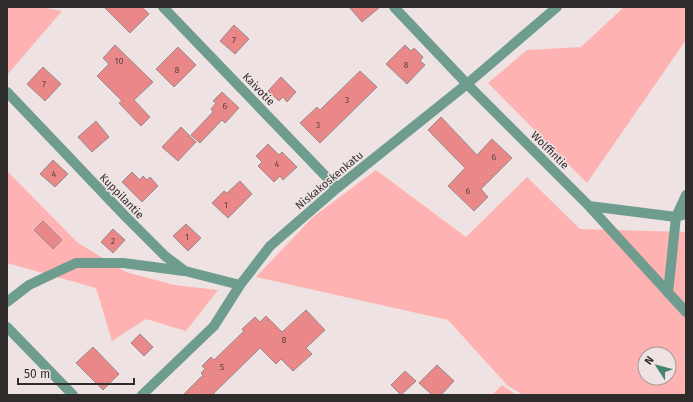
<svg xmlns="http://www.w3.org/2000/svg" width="693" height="402" viewBox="0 0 693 402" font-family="'Fira Sans',sans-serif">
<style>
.green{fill:#feb2b2;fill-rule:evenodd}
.building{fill:#e98789;stroke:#978c8c}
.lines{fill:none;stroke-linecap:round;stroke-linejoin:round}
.minor{stroke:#6e9c8f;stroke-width:10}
.labels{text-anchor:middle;stroke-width:3;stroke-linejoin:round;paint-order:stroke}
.number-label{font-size:9px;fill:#5f4343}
.street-label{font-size:11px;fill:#312c2c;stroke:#eee3e2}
</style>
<rect width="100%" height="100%" fill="#eee3e2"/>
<path class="green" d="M 7,7 L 41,7 L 62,11 L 7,75 Z
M 624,7 L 686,7 L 686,40 L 587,183 L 488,83 L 527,50 L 581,47 Z
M 376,170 L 466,237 L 527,177 L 580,229 L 686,232 L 686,395 L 523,395 L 507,385 L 448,320 L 256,277 L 313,217 ZM 645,354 L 669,354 L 669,378 L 645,378 Z
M 7,171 L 78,243 L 126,272 L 174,285 L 218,290 L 186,331 L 146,319 L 112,341 L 96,288 L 7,263 Z
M 502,385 L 516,395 L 492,395 Z"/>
<path class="building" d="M 104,7 L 142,7 L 149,14 L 130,33 Z
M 349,7 L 380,7 L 362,22 Z
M 234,25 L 249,39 L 235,54 L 220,41 Z
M 115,45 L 153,82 L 134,100 L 150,117 L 141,126 L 119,103 L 122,101 L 97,76 L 109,64 L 103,58 Z
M 405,45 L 411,51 L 414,48 L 423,57 L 420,61 L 425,65 L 407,84 L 386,64 Z
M 178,47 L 196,65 L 174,87 L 156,69 Z
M 43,67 L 61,84 L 45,101 L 27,84 Z
M 360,71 L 377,87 L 320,143 L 300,123 L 317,107 L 320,110 Z
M 281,77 L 296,92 L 287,102 L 283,97 L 279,101 L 268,91 Z
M 222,92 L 239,108 L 225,123 L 222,120 L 200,143 L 191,135 L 213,112 L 211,109 L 216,103 L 213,101 Z
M 441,117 L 477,155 L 492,139 L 512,158 L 481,189 L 488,197 L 474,211 L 448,186 L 465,168 L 428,130 Z
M 96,121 L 109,137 L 92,152 L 78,137 Z
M 181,127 L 196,142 L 178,161 L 162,147 Z
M 268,144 L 279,155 L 282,152 L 297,167 L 283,180 L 280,176 L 274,182 L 258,166 L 262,162 L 256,156 Z
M 53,160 L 68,174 L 55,187 L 40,174 Z
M 132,172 L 140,180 L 143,176 L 147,180 L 150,177 L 158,186 L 142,202 L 122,182 Z
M 240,181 L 252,194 L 228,218 L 212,203 L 224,191 L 227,193 Z
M 43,221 L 62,240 L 53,249 L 34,230 Z
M 186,224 L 201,238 L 188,251 L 173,236 Z
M 113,229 L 125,240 L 113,253 L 101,242 Z
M 306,310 L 325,330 L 306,348 L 312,354 L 293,371 L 281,359 L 276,364 L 260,348 L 212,395 L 183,395 L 203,375 L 201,373 L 205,369 L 202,366 L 211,357 L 214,360 L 244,331 L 242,329 L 255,317 L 260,322 L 266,316 L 282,332 Z
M 140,334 L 153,347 L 144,356 L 131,343 Z
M 93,347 L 119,374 L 103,390 L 76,363 Z
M 437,365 L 454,381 L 441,395 L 432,395 L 419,383 Z
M 405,371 L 416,381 L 401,395 L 391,385 Z"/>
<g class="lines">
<path class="minor" d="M 163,7 L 337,188
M 394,7 L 467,84 L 589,206 L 686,312
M 7,92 L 126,217 L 165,256 L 185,271 L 240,285
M 589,206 L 676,217 L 686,214
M 668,293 L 676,217 L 686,195
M 7,302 L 29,285 L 76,263 L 123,263 L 184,271
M 7,327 L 73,395
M 142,395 L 214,326 L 240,285 L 270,246 L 337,188 L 467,84 L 557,7"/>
</g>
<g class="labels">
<g class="number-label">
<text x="234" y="43">7</text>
<text x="119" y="64">10</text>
<text x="406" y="68">8</text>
<text x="177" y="73">8</text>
<text x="44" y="87">7</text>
<text x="347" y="103">3</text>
<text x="225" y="109">6</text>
<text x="318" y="128">3</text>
<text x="494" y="160">6</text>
<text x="277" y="167">4</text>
<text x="54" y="177">4</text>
<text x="468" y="194">6</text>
<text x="226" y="208">1</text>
<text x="187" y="240">1</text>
<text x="113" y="244">2</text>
<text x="284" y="343">8</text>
<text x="222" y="370">5</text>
</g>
<g class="street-label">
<text transform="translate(259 89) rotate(46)" y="4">Kaivotie</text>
<text transform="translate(550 150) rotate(45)" y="4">Wolffintie</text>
<text transform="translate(329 180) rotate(-40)" y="4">Niskakoskenkatu</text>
<text transform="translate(122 196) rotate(46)" y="4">Kuppilantie</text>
</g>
</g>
<rect width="693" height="402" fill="none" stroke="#312c2c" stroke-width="16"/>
<g transform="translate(657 366) rotate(306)"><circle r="19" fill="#eee3e2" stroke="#a29a99"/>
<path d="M0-3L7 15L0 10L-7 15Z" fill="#428372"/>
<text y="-6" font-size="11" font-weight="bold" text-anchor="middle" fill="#312c2c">N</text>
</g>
<path d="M18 378v6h116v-6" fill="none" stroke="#312c2c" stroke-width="2"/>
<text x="24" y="378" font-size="12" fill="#312c2c" stroke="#eee3e2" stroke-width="3" paint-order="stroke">50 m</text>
</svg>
